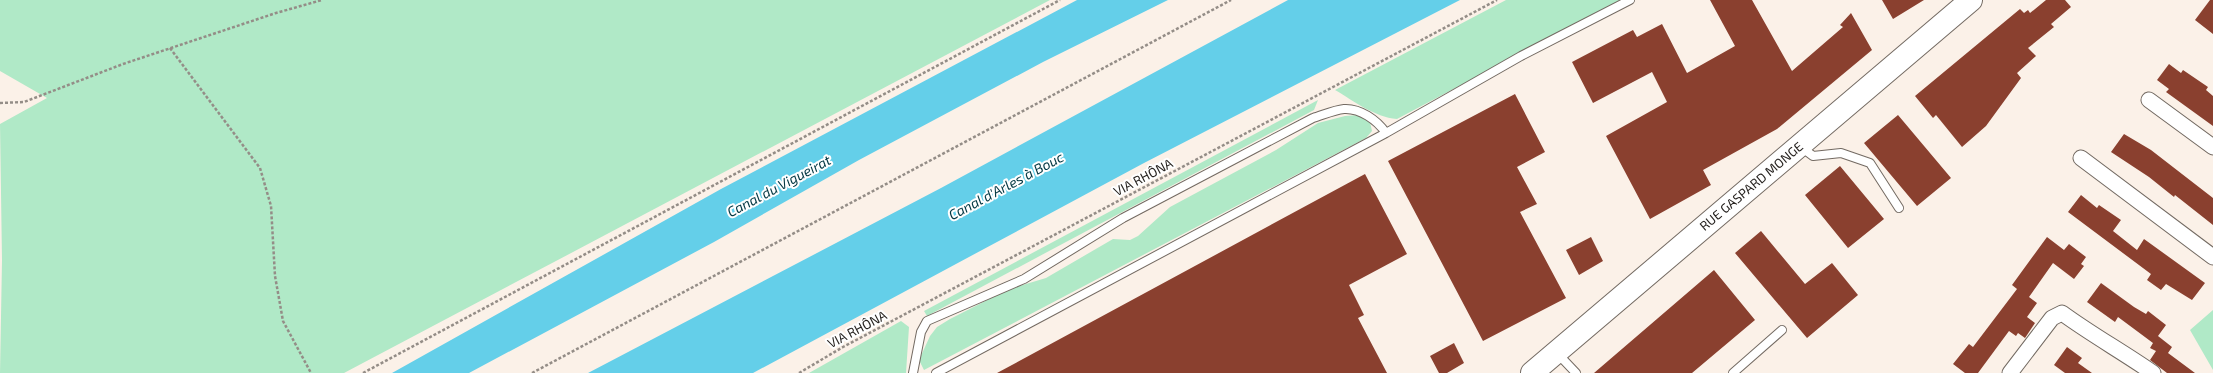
<svg xmlns="http://www.w3.org/2000/svg" width="2213" height="373" viewBox="0 0 2213 373" font-family="'Exo 2',sans-serif">
<style>
.green{fill:#b0e9c7}
.water{fill:#64cfe9}
.building{fill:#8a402f}
.lines{fill:none;stroke-linecap:round;stroke-linejoin:round}
.lane-casing{stroke:#736a62;stroke-width:10}
.street-casing{stroke:#736a62;stroke-width:17}
.secondary-casing{stroke:#736a62;stroke-width:24}
.path{stroke:#948d87;stroke-width:2.5;stroke-dasharray:3 2;stroke-linecap:butt}
.lane{stroke:#fff;stroke-width:8}
.street{stroke:#fff;stroke-width:15}
.secondary{stroke:#fff;stroke-width:22}
.labels{text-anchor:middle;stroke-width:4;stroke-linejoin:round;paint-order:stroke}
.street-label{font-size:13px;fill:#282421;stroke:#fff}
.water-label{font-size:14px;font-style:italic;fill:#023742;stroke:#fff}
</style>
<rect width="100%" height="100%" fill="#fbf1e8"/>
<path class="green" d="M 0,0 L 1050,0 L 344,373 L 0,373 L 2,260 L 0,124 L 47,98 L 0,71 Z
M 1506,0 L 1621,0 L 1397,119 C 1374,117 1354,101 1335,90 Z
M 1318,100 L 1314,110 L 927,316 L 924,311 Z
M 1359,115 L 1370,122 L 1372,131 L 1366,138 L 924,370 L 919,360 L 930,336 L 937,327 L 950,319 L 1009,289 L 1046,278 L 1113,239 L 1130,240 L 1138,236 L 1170,207 L 1276,150 L 1318,123 L 1345,116 Z
M 2213,310 L 2213,370 L 2190,330 Z
M 901,321 L 909,327 L 906,373 L 809,373 Z"/>
<path class="water" d="M 1077,0 L 1168,0 L 1043,62 L 859,160 L 714,242 L 469,373 L 392,373 L 721,189 Z
M 1288,0 L 1460,0 L 1144,163 L 753,373 L 588,373 L 941,188 Z"/>
<path class="building" d="M 1710,0 L 1752,0 L 1792,71 L 1843,27 L 1840,25 L 1851,13 L 1872,50 L 1777,129 L 1703,170 L 1711,185 L 1650,219 L 1606,136 L 1667,102 L 1652,72 L 1593,103 L 1572,62 L 1633,30 L 1637,37 L 1662,24 L 1687,73 L 1735,46 Z
M 1882,0 L 1924,0 L 1893,19 Z
M 2046,0 L 2065,0 L 2071,7 L 2051,24 L 2054,27 L 2028,48 L 2036,56 L 2017,73 L 2021,78 L 1986,126 L 1962,147 L 1936,115 L 1933,118 L 1915,96 L 2020,9 L 2024,13 L 2028,10 L 2030,13 Z
M 2210,0 L 2213,0 L 2213,34 L 2195,20 Z
M 2169,64 L 2181,73 L 2183,70 L 2208,87 L 2206,90 L 2213,96 L 2213,126 L 2166,92 L 2169,89 L 2157,80 Z
M 1515,94 L 1545,152 L 1517,167 L 1537,204 L 1520,212 L 1566,298 L 1483,341 L 1388,161 Z
M 1898,115 L 1951,178 L 1917,206 L 1864,143 Z
M 2124,134 L 2151,150 L 2213,198 L 2213,225 L 2175,195 L 2174,197 L 2149,177 L 2111,152 Z
M 1840,166 L 1884,219 L 1848,248 L 1805,195 Z
M 1365,174 L 1407,254 L 1349,285 L 1364,315 L 1358,318 L 1387,373 L 997,373 Z
M 2081,195 L 2097,208 L 2099,205 L 2121,220 L 2113,231 L 2137,250 L 2144,239 L 2205,283 L 2192,300 L 2166,284 L 2161,290 L 2147,280 L 2151,274 L 2068,212 Z
M 1761,231 L 1805,284 L 1832,263 L 1858,295 L 1807,338 L 1735,253 Z
M 1591,237 L 1603,261 L 1579,275 L 1566,250 Z
M 2047,237 L 2064,250 L 2069,244 L 2086,257 L 2081,264 L 2084,266 L 2074,279 L 2053,263 L 2029,297 L 2037,303 L 2027,317 L 2035,323 L 2025,338 L 2018,333 L 2016,336 L 2009,331 L 1978,373 L 1965,373 L 1953,364 L 1969,344 L 1973,347 L 2017,289 L 2012,285 Z
M 1714,270 L 1755,320 L 1692,373 L 1594,373 Z
M 2101,283 L 2134,307 L 2146,314 L 2148,311 L 2166,325 L 2158,336 L 2172,347 L 2168,353 L 2195,373 L 2167,373 L 2150,360 L 2156,351 L 2150,348 L 2153,343 L 2118,317 L 2115,322 L 2087,302 Z
M 1454,343 L 1464,363 L 1447,373 L 1439,373 L 1430,356 Z
M 2067,347 L 2082,358 L 2078,363 L 2092,373 L 2065,373 L 2054,365 Z"/>
<g class="lines">
<g class="lane-casing">
<path id="lane" d="M 1801,147 L 1813,156 L 1841,153 L 1870,163 L 1899,208
M 1557,353 L 1576,373
M 913,373 L 921,332 L 927,321 L 1024,279 L 1123,218 L 1313,118 C 1323,115 1334,110 1344,109 C 1360,108 1377,120 1386,133
M 936,373 L 1386,133 L 1521,56 L 1630,0
M 1733,373 L 1782,330"/>
</g>
<g class="street-casing">
<path id="street" d="M 2149,100 L 2213,147
M 2081,158 L 2213,257
M 2010,373 L 2052,318 L 2062,313 C 2092,335 2123,352 2153,373"/>
</g>
<g class="secondary-casing">
<path id="secondary" d="M 1532,373 L 1971,0"/>
</g>
<path class="path" d="M 170,48 L 260,168 L 271,206 L 275,276 L 283,321 L 311,373
M 0,103 L 24,102 L 123,64 L 276,13 L 322,0
M 363,373 L 1060,0
M 532,373 L 1231,0
M 799,373 L 843,347 L 1497,0"/>
<use href="#lane" class="lane"/>
<use href="#street" class="street"/>
<use href="#secondary" class="secondary"/>
</g>
<g class="labels">
<g class="street-label">
<text transform="translate(1143 177) rotate(-28)" y="5">VIA RHÔNA</text>
<text transform="translate(1751 186) rotate(-40)" y="5">RUE GASPARD MONGE</text>
<text transform="translate(857 329) rotate(-28)" y="5">VIA RHÔNA</text>
</g>
<g class="water-label">
<text transform="translate(779 186) rotate(-28)" y="5">Canal du Vigueirat</text>
<text transform="translate(1006 186) rotate(-28)" y="5">Canal d'Arles à Bouc</text>
</g>
</g>
</svg>
